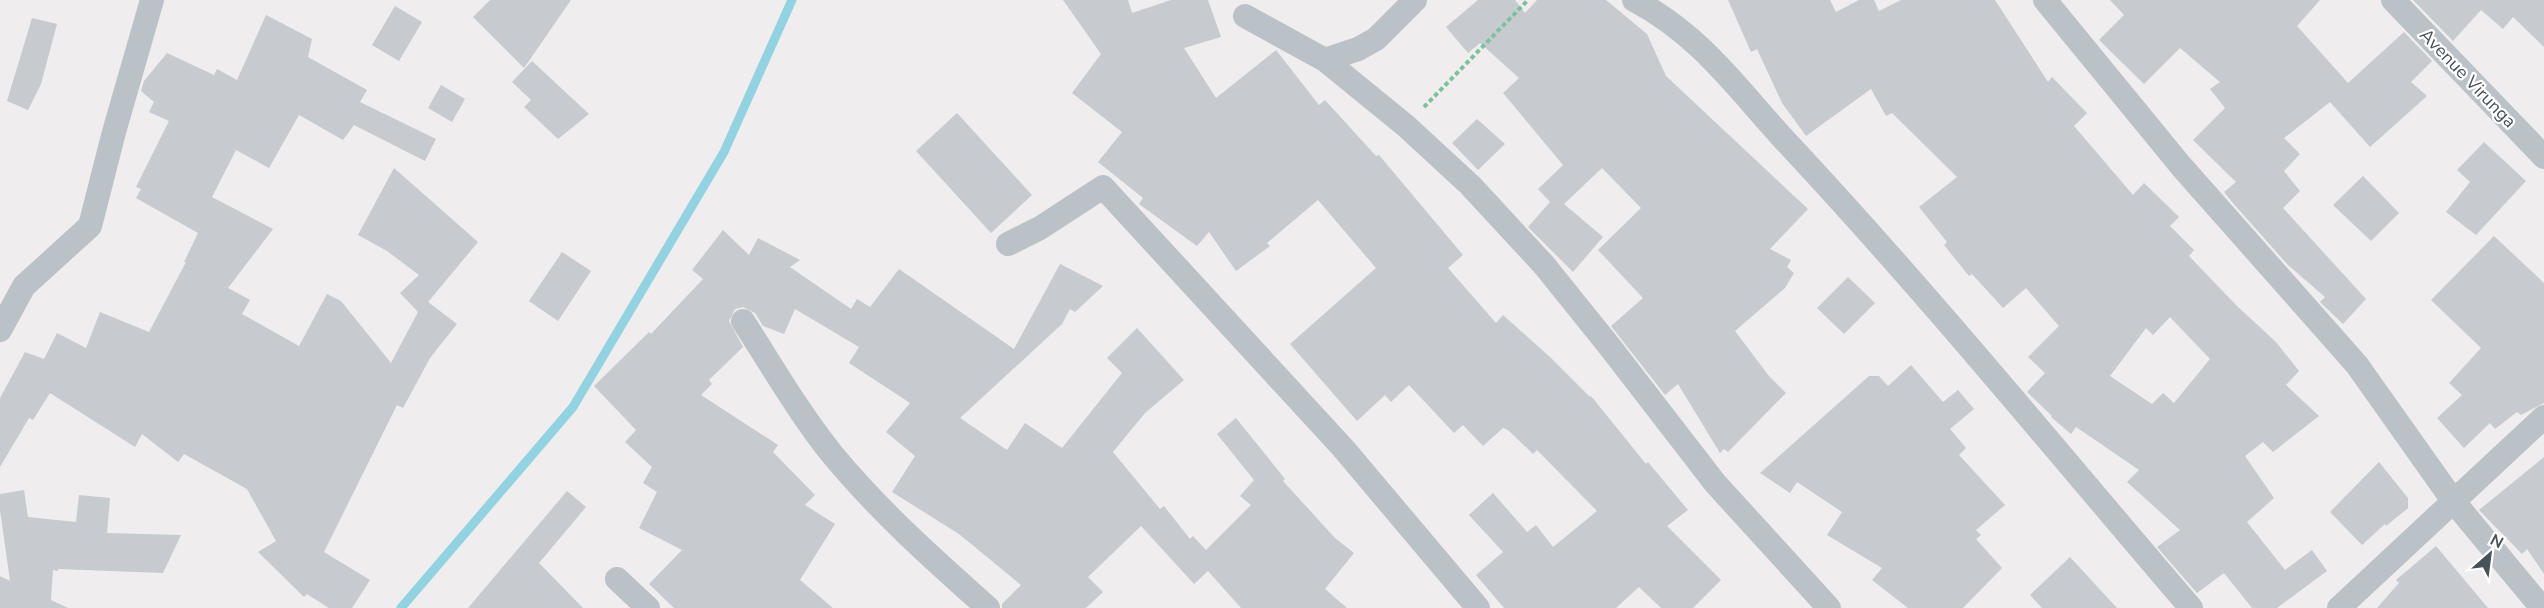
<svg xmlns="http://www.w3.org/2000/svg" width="2544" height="608" viewBox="0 0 2544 608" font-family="'Nunito Sans',sans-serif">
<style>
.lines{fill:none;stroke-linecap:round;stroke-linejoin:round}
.stream{stroke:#91d3e1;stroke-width:9}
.building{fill:#c7cacf;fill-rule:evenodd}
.path{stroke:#7cc29d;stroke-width:4;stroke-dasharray:4.5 3;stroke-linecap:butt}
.street{stroke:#bac2c8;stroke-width:24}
.labels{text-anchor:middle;stroke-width:4.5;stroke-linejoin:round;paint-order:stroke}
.street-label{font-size:18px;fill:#475158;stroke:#fff}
</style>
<rect width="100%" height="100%" fill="#efeded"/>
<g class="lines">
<path class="stream" d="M 401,608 L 573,407 L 724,152 L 792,0"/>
</g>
<path class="building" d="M 490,0 L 571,0 L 524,68 L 473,17 Z
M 1063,0 L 1128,0 L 1132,13 L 1171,0 L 1208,0 L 1221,37 L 1184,48 L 1216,98 L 1276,50 L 1319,105 L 1325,100 L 1376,156 L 1379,155 L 1463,255 L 1448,268 L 1496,323 L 1503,315 L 1551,358 L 1590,397 L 1591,396 L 1646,464 L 1648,462 L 1688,510 L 1667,526 L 1721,580 L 1693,608 L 1661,608 L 1639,587 L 1616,608 L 1504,608 L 1476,575 L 1503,552 L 1469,515 L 1493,493 L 1527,532 L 1536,525 L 1553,547 L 1597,511 L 1537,450 L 1533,454 L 1508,430 L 1503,428 L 1483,446 L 1463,425 L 1454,433 L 1409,385 L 1391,402 L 1385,395 L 1357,421 L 1290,344 L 1376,268 L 1318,200 L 1267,243 L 1270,246 L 1236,271 L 1209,232 L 1197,246 L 1139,204 L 1143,198 L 1098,162 L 1122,132 L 1072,93 L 1101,54 Z
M 1478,0 L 1515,0 L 1525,13 L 1537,0 L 1606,0 L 1647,34 L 1666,76 L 1808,209 L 1770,249 L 1791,260 L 1787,267 L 1794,273 L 1785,288 L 1735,331 L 1769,376 L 1786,393 L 1728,452 L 1724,449 L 1720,453 L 1678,384 L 1665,395 L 1611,326 L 1643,298 L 1598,250 L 1641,208 L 1602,168 L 1564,204 L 1603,237 L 1573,272 L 1528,227 L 1550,202 L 1538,189 L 1563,165 L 1503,93 L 1519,78 L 1480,43 L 1468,53 L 1446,27 Z
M 1728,0 L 1830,0 L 1836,12 L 1859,0 L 1874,0 L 1879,11 L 1901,0 L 1995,0 L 2048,82 L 2052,77 L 2087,113 L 2074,126 L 2133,195 L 2144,183 L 2179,217 L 2170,226 L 2194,250 L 2189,256 L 2237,306 L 2276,342 L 2299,371 L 2286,385 L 2319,416 L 2273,452 L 2263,442 L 2245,456 L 2274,498 L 2247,522 L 2285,570 L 2312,550 L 2327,571 L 2277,608 L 2252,608 L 2224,573 L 2197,593 L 2157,547 L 2180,530 L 2127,482 L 2139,470 L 2076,427 L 2071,434 L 2051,417 L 2052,416 L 2027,392 L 2045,373 L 2028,357 L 2059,326 L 2026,288 L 2003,308 L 1972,274 L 1969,276 L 1944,245 L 1947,242 L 1919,207 L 1957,177 L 1892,113 L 1886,116 L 1871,89 L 1806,136 L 1782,103 L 1757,49 L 1751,52 ZM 2170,317 L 2210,359 L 2174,403 L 2163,393 L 2152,404 L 2110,376 L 2146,328 L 2153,335 Z
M 2110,0 L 2320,0 L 2297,26 L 2348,83 L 2404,32 L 2432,61 L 2411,82 L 2427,96 L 2370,147 L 2330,102 L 2284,138 L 2300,154 L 2284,171 L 2300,191 L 2283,208 L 2366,299 L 2343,324 L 2320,302 L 2325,297 L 2288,265 L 2232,202 L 2224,192 L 2236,182 L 2193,140 L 2225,108 L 2210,89 L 2220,82 L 2180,48 L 2144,84 L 2099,40 L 2124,15 Z
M 2413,0 L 2544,0 L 2544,47 L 2513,17 L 2503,29 L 2481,10 L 2453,41 Z
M 395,6 L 422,22 L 399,61 L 372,45 Z
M 266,15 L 312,39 L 308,57 L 367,90 L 360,102 L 436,139 L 425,161 L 354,125 L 343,140 L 299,115 L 269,168 L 236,150 L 212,197 L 273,229 L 228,288 L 250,300 L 242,314 L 299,346 L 327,294 L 341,301 L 391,363 L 418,312 L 400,293 L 419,275 L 387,251 L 358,235 L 394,168 L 478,242 L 428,302 L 457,324 L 430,358 L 403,408 L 397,405 L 324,552 L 370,580 L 352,608 L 329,608 L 307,594 L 304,597 L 258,552 L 276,541 L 247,489 L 184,454 L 178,462 L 142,434 L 135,447 L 50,393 L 33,420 L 29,418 L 0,467 L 0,398 L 25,352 L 44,359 L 57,333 L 86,348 L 100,312 L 149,332 L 186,262 L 184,262 L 198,233 L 136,198 L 141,189 L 136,187 L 169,121 L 149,112 L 154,102 L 141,91 L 144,81 L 167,53 L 214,75 L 217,69 L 237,80 Z
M 32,18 L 57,24 L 41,84 L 28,110 L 7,101 Z
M 532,61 L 589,114 L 558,139 L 524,107 L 531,100 L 512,82 Z
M 441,85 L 465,99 L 452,122 L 428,108 Z
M 957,113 L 1032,195 L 991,233 L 916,151 Z
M 1477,119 L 1505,144 L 1478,170 L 1452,143 Z
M 2484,142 L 2526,181 L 2476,235 L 2446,212 L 2470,182 L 2457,170 Z
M 2363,176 L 2399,213 L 2371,241 L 2333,205 Z
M 723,230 L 749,255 L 758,238 L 800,260 L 790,267 L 851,309 L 857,299 L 870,307 L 899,269 L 1014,349 L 1060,264 L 1103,286 L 1075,312 L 1070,309 L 1062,324 L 960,418 L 1007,450 L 1025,423 L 1062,448 L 1122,373 L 1107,358 L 1137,328 L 1184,380 L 1145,413 L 1113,452 L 1160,509 L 1164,506 L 1190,539 L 1193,536 L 1206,550 L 1251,505 L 1240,496 L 1254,480 L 1217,434 L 1236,418 L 1285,479 L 1283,481 L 1335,538 L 1354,553 L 1325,589 L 1347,608 L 1241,608 L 1208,571 L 1194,584 L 1141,526 L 1088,577 L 1103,592 L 1086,608 L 1002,608 L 1002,604 L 1021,585 L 959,534 L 892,492 L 915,456 L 886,432 L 910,403 L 849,363 L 859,347 L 795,309 L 784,334 L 763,326 L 755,313 L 743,307 L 735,309 L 729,321 L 743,347 L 709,380 L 712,384 L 701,395 L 778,445 L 773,452 L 815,495 L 805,505 L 835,524 L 800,580 L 833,608 L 674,608 L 649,584 L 682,550 L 639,528 L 657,492 L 643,483 L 652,467 L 625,442 L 636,430 L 594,386 L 649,332 L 651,334 L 703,279 L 692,270 Z
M 2494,236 L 2544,283 L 2544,403 L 2521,415 L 2517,412 L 2495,429 L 2490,423 L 2464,448 L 2437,418 L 2462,395 L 2449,383 L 2481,348 L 2431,300 Z
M 562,252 L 591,271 L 558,321 L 529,301 Z
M 1848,277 L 1875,303 L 1844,334 L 1817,308 Z
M 1911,365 L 1943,402 L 1958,390 L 1974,409 L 1950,429 L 1966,448 L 1959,455 L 2005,505 L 1976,530 L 1981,535 L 1976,539 L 2002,568 L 1963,608 L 1908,608 L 1872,580 L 1882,568 L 1827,535 L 1842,512 L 1797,482 L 1790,493 L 1760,473 L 1869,376 L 1879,376 L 1888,386 Z
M 2544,457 L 2544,574 L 2527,549 L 2522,554 L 2479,510 Z
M 2379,462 L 2408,498 L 2408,508 L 2386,526 L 2385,524 L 2362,545 L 2330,512 Z
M 24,490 L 28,517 L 76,522 L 79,495 L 110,498 L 107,533 L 181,535 L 163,573 L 58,569 L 58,571 L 53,570 L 51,600 L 68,608 L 0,608 L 0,576 L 10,581 L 0,510 L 0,494 Z
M 567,491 L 586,507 L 539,563 L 583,608 L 468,608 Z
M 2436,546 L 2488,608 L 2377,608 L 2399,583 L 2396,580 Z
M 2070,557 L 2117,608 L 2042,608 L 2030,595 Z"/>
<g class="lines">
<path class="path" d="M 1424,107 L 1528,0"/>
<path class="street" d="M 1634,0 C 1704,37 1740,93 1792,148 C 1930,296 2059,454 2191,608
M 2045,0 L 2181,166 L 2357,365 L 2454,502 L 2542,608
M 2393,0 L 2544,157
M 1245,16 L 1325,60 L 1406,126 L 1470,185 L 1544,265 L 1610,347 L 1715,483 L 1829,608
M 1325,60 L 1358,49 L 1376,39 L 1415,0
M 1008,244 L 1040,228 L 1103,187 L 1343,448 L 1478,608
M 743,321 C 772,366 799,413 832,454 C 878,510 934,560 988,608
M 0,330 L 24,286 L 90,226 L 114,132 L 152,0
M 617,579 L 648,608
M 2339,608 L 2544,417"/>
</g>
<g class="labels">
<g class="street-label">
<text transform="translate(2468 78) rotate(46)" y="6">Avenue Virunga</text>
</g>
</g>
<g transform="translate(2490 554) rotate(28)" stroke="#ffffff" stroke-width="4.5" paint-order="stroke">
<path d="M0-4.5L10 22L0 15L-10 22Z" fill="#475158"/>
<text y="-9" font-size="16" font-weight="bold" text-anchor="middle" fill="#475158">N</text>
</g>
</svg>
